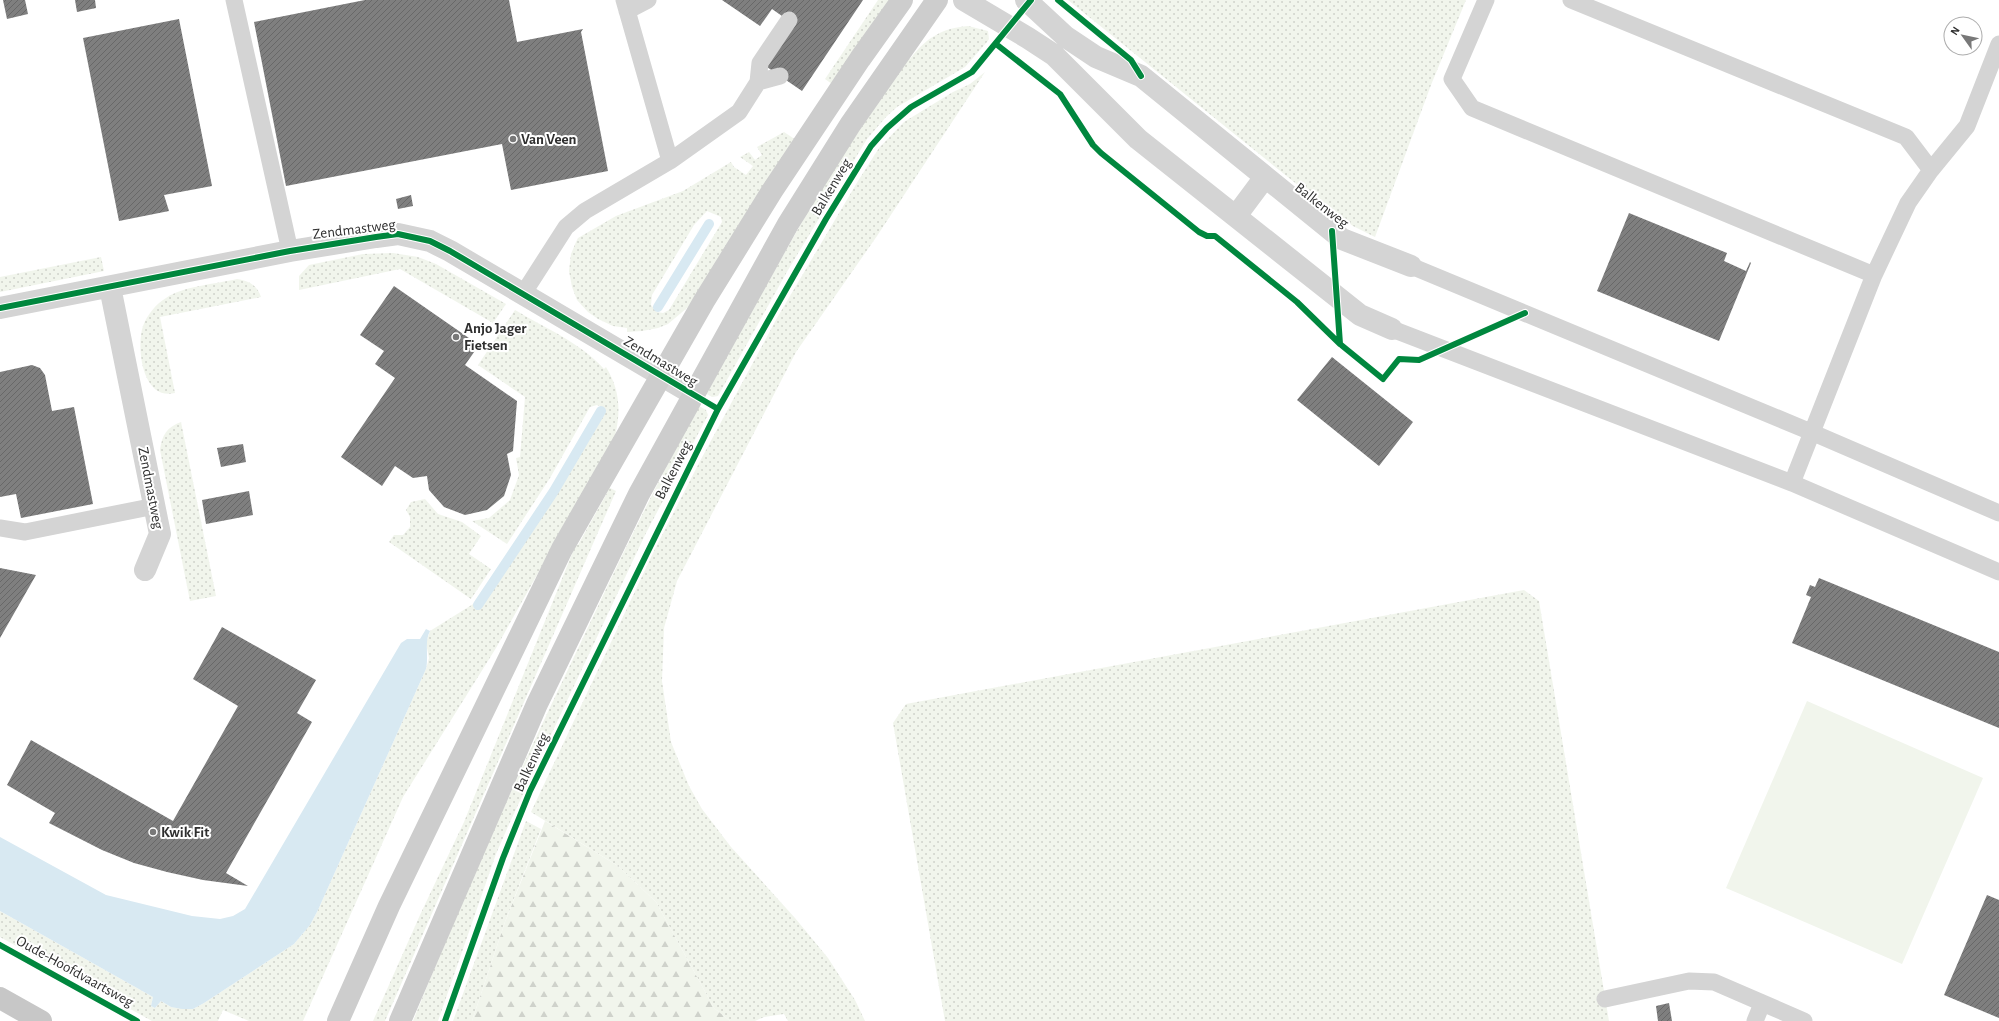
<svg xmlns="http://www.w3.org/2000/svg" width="1999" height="1021" viewBox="0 0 1999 1021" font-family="'Alegreya Sans',sans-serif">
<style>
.grass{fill:url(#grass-dots);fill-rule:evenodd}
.forest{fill:url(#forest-firs)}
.pitch{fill:#f1f5ec}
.water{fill:#d8e9f2}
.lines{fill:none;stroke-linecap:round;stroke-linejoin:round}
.stream{stroke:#d8e9f2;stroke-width:10}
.building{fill:url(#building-hatch)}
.lane{stroke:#d4d4d4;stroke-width:17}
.street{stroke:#d4d4d4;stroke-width:22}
.secondary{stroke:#cdcdcd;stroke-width:22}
.primary{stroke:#c7c7c7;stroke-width:22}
.cycleway-casing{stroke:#fff;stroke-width:8}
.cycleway{stroke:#00873e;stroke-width:6}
.poi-dot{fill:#787878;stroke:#fff;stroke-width:1.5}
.labels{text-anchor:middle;stroke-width:4;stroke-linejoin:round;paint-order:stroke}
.poi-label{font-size:15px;font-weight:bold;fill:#2f2f2f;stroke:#fff;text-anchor:start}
.street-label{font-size:15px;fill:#2f2f2f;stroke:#fff}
</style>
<defs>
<pattern id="grass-dots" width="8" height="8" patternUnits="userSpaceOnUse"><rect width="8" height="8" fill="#f1f5ec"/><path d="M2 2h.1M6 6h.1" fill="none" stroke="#cfd2cb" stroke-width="1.8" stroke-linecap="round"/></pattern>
<pattern id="forest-firs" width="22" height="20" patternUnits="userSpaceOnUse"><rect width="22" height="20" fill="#f1f5ec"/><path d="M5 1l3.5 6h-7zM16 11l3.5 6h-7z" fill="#cfd2cb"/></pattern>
<pattern id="building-hatch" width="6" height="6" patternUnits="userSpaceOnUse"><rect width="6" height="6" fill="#7f7f7f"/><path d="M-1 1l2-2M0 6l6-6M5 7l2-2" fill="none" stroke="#686868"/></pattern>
</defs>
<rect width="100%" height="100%" fill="#fff"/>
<path class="grass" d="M 878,0 L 891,0 L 832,84 L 825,79 Z
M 1068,0 L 1466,0 L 1431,85 L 1375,237 L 1353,226 L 1299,186 Z
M 968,26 L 988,31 L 989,39 L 987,42 L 965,67 L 897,107 L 886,117 L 867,139 L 788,270 L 718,396 L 712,397 L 705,393 L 827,178 L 908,58 L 910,59 C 926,38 942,28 968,26 Z
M 985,72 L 877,236 L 796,352 L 677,581 L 664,628 L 662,681 L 671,742 L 689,786 L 702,809 L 731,847 L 795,918 L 828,958 L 855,1000 L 865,1021 L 788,1021 L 784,1014 L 764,1017 L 755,1021 L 730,1021 L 714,1008 L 656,902 L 618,866 L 531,812 L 654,551 L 699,463 L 777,318 L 858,181 L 879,148 L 904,122 L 953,92 L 970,84 Z
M 784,132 L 796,140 L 700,293 L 687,308 L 668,324 L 658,328 L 642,331 L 627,332 L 627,328 L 613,326 L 598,319 L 588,312 L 577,300 L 572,287 L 569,271 L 571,254 L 576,242 L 578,238 L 616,216 L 683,191 L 731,162 L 734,167 L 746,175 L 753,166 L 740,157 L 749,152 L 755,160 L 762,155 L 757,147 ZM 707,211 L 721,217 L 722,222 L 669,310 L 663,313 L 657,312 L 651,305 L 652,295 L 694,225 Z
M 393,253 L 418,257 L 436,264 L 506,304 L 493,323 L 400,269 L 299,290 L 299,276 L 309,265 L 363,254 Z
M 101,257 L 104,271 L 0,292 L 0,277 Z
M 237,279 C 249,281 257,285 261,297 L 160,317 L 175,393 C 142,401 136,347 143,326 C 147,315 156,304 166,298 C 183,286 216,284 237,279 Z
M 515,310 C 545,328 581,343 604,369 L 606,367 C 620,390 621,411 615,436 L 496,648 L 403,797 L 303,1021 L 249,1021 L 223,1010 L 218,1021 L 152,1021 L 0,937 L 0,911 L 153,997 L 151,1006 L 155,1008 L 161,1001 L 171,1007 L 193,1009 L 204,1003 L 294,944 L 310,925 L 318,910 L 426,669 L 429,658 L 426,643 L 430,631 L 478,601 L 603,407 L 597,405 L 590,407 L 550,478 L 507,544 L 472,521 L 489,518 L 510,500 L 519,475 L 516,458 L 520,457 L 525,397 L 478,365 Z
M 699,406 L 706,410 L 708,415 L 645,535 L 510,822 L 496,854 L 438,1021 L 413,1021 C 462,898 516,778 573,659 C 613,574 653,489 699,406 Z
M 181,422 L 216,596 L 190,601 L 160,450 C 162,435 167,427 181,422 Z
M 608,487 L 616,491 L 385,1021 L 373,1021 L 420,915 L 464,822 L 576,544 L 578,545 L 607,493 Z
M 425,499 L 438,514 L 462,522 L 481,536 L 469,554 L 491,569 L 471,599 L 389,542 L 394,535 L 403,535 L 410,527 L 410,517 L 406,510 L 411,502 Z
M 1524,590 L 1539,601 L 1609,1021 L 945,1021 L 893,723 L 906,704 Z
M 526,821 L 541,829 L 505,922 L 472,1021 L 453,1021 Z"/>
<path class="forest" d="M 545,821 L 618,866 L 656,902 L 714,1008 L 730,1021 L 472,1021 L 505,922 Z"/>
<path class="pitch" d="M 1807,701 L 1983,778 L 1902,964 L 1726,888 Z"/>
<path class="water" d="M 426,629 L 430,631 C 424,642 429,655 426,669 L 318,910 L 310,925 L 294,944 L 204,1003 L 193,1009 L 182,1009 L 171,1007 L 161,1001 L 155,1008 L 151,1006 L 153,997 L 0,911 L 0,837 L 106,895 L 192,916 L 220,919 L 233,916 L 245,909 L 401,643 L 407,639 L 420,639 Z"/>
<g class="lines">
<path class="stream" d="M 658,307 L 709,224
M 478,605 L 554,491 L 601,411"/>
</g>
<path class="building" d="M 3,0 L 25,0 L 28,14 L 7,19 Z
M 75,0 L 95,0 L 96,8 L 77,12 Z
M 365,0 L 509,0 L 517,42 L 583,29 L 581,32 L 608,171 L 511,190 L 502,144 L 286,186 L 254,22 Z
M 722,0 L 863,0 L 802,91 L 764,65 L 792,23 L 772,9 L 760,26 Z
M 179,19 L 212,186 L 164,195 L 169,211 L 119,221 L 83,38 Z
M 411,195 L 413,206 L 398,209 L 396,199 Z
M 1629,213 L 1727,253 L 1724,261 L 1746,271 L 1750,262 L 1751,263 L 1719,341 L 1597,291 Z
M 394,286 L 479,345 L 465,365 L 517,401 L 513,451 L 507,454 L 511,475 L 504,496 L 487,510 L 465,515 L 444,507 L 429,490 L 427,476 L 413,478 L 395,466 L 382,486 L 341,457 L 395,378 L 375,364 L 384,351 L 360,335 Z
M 1332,357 L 1413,422 L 1379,466 L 1297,400 Z
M 32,365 L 40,368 L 45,375 L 52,411 L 74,407 L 93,504 L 21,518 L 16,494 L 0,497 L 0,372 Z
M 243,444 L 246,462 L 221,467 L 217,448 Z
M 249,491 L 253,515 L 206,524 L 202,500 Z
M 0,568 L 36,575 L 0,638 Z
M 1819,578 L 1999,652 L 1999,728 L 1792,643 L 1811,597 L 1806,595 L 1810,585 L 1815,587 Z
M 222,627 L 316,680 L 297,713 L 312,722 L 226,873 L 248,886 L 203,880 L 167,872 L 134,863 L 102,850 L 49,823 L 55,813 L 7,785 L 31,740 L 173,821 L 238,706 L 193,679 Z
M 1987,895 L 1999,900 L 1999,1018 L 1944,995 Z
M 1669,1003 L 1672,1021 L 1658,1021 L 1656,1006 Z"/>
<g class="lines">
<path class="lane" d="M 234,0 L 290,251
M 1486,0 L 1452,79 L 1472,108 L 1874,275
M 1571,0 L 1906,137 L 1931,170
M 627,11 L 648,0
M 758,82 L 780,76
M 670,161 L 739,112 L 758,82 L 760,63 L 789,20
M 1411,266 L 1811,432 L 1999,513
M 523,294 L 566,227 L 585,211 L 670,161 L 624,0
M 1392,329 L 1792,483 L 1999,572
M 1792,483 L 1874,275 L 1908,203 L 1931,170 L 1967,126 L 1999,44
M 0,528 L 25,532 L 155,506
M 1605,999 L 1689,981 L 1714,982 L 1804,1021
M 1755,1021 L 1762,1004"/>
<path class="street" d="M 964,0 L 1028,38 L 1054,55 L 1138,139 L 1360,315 L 1392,329
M 1026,0 L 1066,37 L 1096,57 L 1141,76 L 1342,239 L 1411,266
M 1236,216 L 1265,177
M 110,287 L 160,534 L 145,570
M 0,308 L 290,251 L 376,237 L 398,234 L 430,241 L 450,251 L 693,394"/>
<path class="secondary" d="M 338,1021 L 389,906 L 562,549 L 704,301 L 772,191 L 860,59 L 902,0
M 400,1021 L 537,704 L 639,494 L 788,224 L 850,125 L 937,0"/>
<path class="primary" d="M 0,998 L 41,1021"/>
<g class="cycleway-casing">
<path id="cycleway" d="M 1058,0 L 1131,60 L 1141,76
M 996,44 L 1060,94 L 1093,145 L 1101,153 L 1199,232 L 1207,236 L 1215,236 L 1297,302 L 1340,344 L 1332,231
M 0,308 L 290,251 L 376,237 L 398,234 L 430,241 L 450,251 L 718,409
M 1340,344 L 1383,379 L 1399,359 L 1419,360 L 1525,313
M 0,945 L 137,1021
M 445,1021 L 503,858 L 530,791 L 718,409 L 826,219 L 871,146 L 887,128 L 911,107 L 972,72 L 1031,0"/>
</g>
<use href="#cycleway" class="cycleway"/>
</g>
<g class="poi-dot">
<circle cx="513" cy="139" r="4"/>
<circle cx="456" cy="337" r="4"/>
<circle cx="153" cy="832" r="4"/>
</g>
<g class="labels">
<g class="poi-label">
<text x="521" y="144">Van Veen</text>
<text x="464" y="333">Anjo Jager<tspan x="464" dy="17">Fietsen</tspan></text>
<text x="161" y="837">Kwik Fit</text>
</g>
<g class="street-label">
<text transform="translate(831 187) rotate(-59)" y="5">Balkenweg</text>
<text transform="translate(1322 205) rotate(38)" y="5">Balkenweg</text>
<text transform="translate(354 229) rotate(-7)" y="5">Zendmastweg</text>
<text transform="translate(661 361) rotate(31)" y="5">Zendmastweg</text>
<text transform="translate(673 470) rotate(-63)" y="5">Balkenweg</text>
<text transform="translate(151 488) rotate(79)" y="5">Zendmastweg</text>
<text transform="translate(531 762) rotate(-65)" y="5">Balkenweg</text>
<text transform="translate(75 971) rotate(29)" y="5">Oude-Hoofdvaartsweg</text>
</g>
</g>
<g transform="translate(1963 36) rotate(303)"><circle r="19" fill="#ffffff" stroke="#acacac"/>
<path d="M0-3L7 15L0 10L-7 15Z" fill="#787878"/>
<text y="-6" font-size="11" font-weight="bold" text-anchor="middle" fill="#2f2f2f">N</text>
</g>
</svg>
